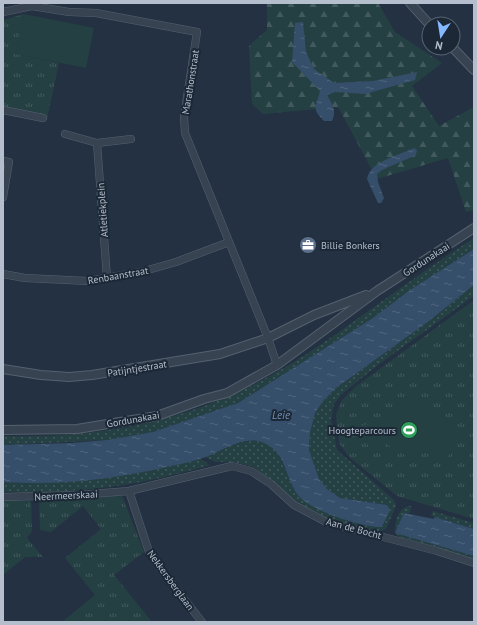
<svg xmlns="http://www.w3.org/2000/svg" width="477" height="625" viewBox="0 0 477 625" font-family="'PT Sans',sans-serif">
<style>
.grass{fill:url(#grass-dots)}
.forest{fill:url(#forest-firs)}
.park{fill:url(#park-tufts)}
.pitch{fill:#254043}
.water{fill:url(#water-ripples)}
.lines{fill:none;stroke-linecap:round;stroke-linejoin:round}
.minor-casing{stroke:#55616f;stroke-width:8}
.tertiary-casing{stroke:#55616f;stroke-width:10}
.minor{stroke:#374351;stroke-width:7}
.tertiary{stroke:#374351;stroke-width:8}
.labels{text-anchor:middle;stroke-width:4;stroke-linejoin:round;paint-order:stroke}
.street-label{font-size:10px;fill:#b4becc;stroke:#1c2836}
.poi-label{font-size:10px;fill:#b4becc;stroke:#1c2836;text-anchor:start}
.water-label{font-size:11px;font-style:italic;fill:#7190b2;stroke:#1c2836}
</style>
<defs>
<pattern id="grass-dots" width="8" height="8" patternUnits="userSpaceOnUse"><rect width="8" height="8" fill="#254043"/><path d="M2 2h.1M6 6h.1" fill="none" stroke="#425a5d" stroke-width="1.8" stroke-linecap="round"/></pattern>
<pattern id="forest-firs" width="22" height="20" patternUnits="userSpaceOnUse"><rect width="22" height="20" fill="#254043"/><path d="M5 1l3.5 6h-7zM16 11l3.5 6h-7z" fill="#425a5d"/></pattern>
<pattern id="park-tufts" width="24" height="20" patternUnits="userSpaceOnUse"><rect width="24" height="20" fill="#254043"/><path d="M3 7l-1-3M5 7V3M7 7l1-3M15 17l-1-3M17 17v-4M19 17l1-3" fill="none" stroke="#425a5d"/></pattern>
<pattern id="water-ripples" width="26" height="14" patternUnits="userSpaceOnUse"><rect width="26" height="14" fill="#354e6a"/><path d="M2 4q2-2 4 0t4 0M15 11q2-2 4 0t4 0" fill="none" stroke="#50667e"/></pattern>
</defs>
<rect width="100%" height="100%" fill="#233142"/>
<path class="grass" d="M 474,238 L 474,249 L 410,290 L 373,318 L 238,403 L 153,432 L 107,440 L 3,445 L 3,436 C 85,438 160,427 236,393 C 299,365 353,321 409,282 C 430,267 452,252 474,238 Z
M 474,285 L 474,296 L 378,365 L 342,394 L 334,404 L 331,419 L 337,450 L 395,501 L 396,506 L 386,529 L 379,532 C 354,526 309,519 293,498 L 252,466 L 232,462 L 216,462 L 205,457 C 225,449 249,434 270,445 C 277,448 280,458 283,465 C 288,474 291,487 298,495 C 311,511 363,528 382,527 L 385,523 L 387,505 L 339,498 L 327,489 L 319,479 L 309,450 L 310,433 L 315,413 L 324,400 L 336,388 L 429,321 Z
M 199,458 L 210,465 C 139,486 77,494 3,492 L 3,482 L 23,483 L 172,466 Z
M 411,506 L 410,513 L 404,513 L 395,533 L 474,556 L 474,559 L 403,539 L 395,534 C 394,523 398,506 411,506 Z
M 433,511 L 474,523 L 474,529 L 434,517 L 431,515 Z"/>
<path class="forest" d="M 267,3 L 378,3 L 395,32 L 442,63 L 412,86 L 439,126 L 474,107 L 474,210 L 466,212 L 448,158 L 377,179 L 338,107 L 263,114 L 252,104 L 249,46 L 267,30 Z"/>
<path class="park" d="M 24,14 L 16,54 L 59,63 L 47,119 L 3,110 L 3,20 Z
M 474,300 L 474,519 L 397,496 L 349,457 L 339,443 L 336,415 L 342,400 L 355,387 Z
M 122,496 L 144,552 L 114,575 L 152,622 L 62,622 L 95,595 L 65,558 L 101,529 L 83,506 L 51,532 L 40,530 L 39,501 Z
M 3,500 L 31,501 L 32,531 L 27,538 L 43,557 L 25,557 L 3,575 Z"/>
<path class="pitch" d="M 24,14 L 94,28 L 86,68 L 16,54 Z
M 407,396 L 431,408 L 464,434 L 446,459 L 419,448 L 408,457 L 383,442 L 377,450 L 355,437 L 361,426 L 393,419 Z"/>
<path class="water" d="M 303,22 L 306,52 L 314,69 L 334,83 L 373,81 L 417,72 L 415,80 L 365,94 L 335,92 L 327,95 C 332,104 337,110 332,121 L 324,121 C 311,108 316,107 320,91 L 292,62 L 295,23 Z
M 414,148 L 417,150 L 416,155 L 382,170 L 377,174 L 378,182 L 384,198 L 381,203 L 378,203 L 367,179 C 370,161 400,155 414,148 Z
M 474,249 L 474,285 L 429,321 L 336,388 L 324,400 L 315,413 L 310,433 L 309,450 L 319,479 L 327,489 L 340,498 L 387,505 L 390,510 L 382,527 C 363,528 308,510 297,494 C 283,473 286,448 258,441 C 241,438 221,451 206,457 C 195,460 183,464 171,466 C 116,479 59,486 3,482 L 3,445 L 72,443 L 107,440 L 153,432 L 238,403 L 373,318 L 410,290 Z
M 404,513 L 434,519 L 434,517 L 474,529 L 474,556 L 395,533 Z"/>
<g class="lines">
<g class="minor-casing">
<path id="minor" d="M 3,12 L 32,6 L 69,12 L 96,13 L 197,32 L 184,117 L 185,133 L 268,338 L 277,365
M 3,110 L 43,118
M 65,134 L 97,143
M 3,161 L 9,162 L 3,197
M 3,274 L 25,278 L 88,281 L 141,272 L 176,262 L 229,242
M 107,278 L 97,143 L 131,139
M 129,491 L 149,552 L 159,567 L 202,622
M 3,497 L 78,495 L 129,491 L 232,466 L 251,471 L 271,484 L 294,505 L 326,522 L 437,551 L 474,563"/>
</g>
<g class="tertiary-casing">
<path id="tertiary" d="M 410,3 L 429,24
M 453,48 L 474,70
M 3,369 L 41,375 L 69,377 L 92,375 L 220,354 L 268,338 L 314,315 L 366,295
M 3,430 L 77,429 L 157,416 L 204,399 L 227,393 L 277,365 L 377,291 L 474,228"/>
</g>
<use href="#minor" class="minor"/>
<use href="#tertiary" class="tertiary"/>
</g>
<defs>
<g id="office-disc" transform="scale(0.9)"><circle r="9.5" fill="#5c6f8a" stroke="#1c2836"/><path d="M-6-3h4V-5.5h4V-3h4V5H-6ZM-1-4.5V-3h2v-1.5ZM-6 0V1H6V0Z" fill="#fff"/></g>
<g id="stadium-disc" transform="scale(0.9)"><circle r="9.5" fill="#2e9e5b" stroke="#1c2836"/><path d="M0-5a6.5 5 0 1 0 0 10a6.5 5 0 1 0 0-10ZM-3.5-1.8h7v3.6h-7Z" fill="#fff"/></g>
</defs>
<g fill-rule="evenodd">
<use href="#office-disc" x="308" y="245"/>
<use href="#stadium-disc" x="409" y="430"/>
</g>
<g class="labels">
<g class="street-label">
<text transform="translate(190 82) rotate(-81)" y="4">Marathonstraat</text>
<text transform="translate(102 210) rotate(-94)" y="4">Atletiekplein</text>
<text transform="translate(426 259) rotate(-33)" y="4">Gordunakaai</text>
<text transform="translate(118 275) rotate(-10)" y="4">Renbaanstraat</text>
<text transform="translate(137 368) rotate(-9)" y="4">Patijntjestraat</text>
<text transform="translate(133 419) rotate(-10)" y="4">Gordunakaai</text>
<text transform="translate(66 495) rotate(-3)" y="4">Neermeerskaai</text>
<text transform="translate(354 528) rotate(15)" y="4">Aan de Bocht</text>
<text transform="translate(171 580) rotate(54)" y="4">Nekkersberglaan</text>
</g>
<g class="poi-label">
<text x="321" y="249">Billie Bonkers</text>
<text x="396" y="434" text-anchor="end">Hoogteparcours</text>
</g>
<g class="water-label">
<text x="281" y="419">Leie</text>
</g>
</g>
<rect width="477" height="625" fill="none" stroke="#b4becc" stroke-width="8"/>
<g transform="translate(441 36) rotate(192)"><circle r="19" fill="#1c2836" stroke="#596472"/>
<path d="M0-3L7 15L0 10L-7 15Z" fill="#85b9ff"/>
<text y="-6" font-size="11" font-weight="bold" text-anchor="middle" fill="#b4becc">N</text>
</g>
</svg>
